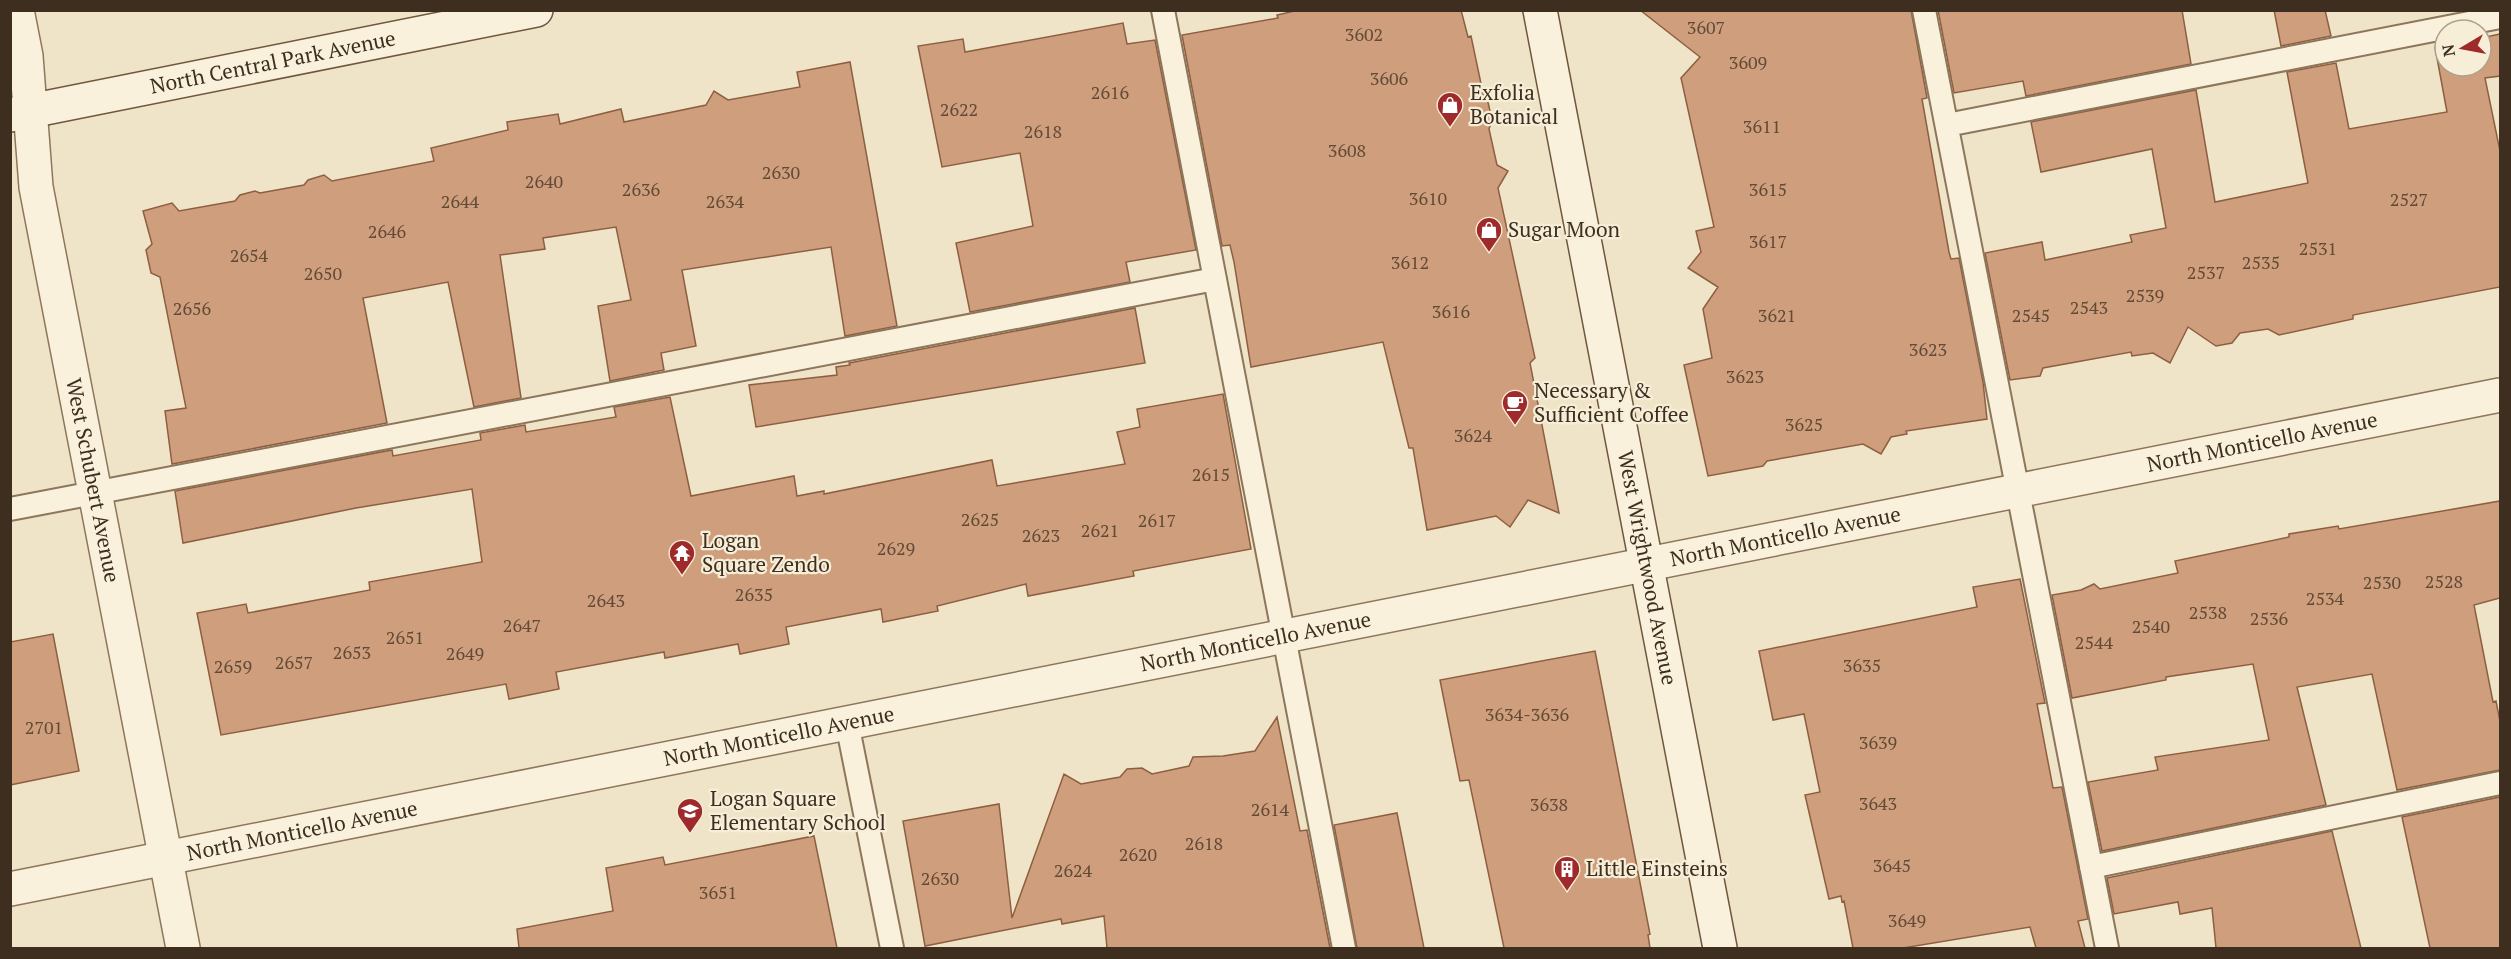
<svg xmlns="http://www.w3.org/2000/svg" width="2511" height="959" viewBox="0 0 2511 959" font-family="'PT Serif',serif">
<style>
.building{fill:#cf9f7d;stroke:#8d5f41;stroke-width:1.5}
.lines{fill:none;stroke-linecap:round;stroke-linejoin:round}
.lane-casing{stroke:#8d765c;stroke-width:26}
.street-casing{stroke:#8d765c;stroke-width:36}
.secondary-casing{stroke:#6f573f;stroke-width:36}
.lane{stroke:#faf1dc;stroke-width:22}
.street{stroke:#faf1dc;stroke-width:33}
.secondary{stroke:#faf1dc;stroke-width:33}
.labels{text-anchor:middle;stroke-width:4.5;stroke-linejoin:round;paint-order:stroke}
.number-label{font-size:18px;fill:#624a37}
.street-label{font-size:21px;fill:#3d2e20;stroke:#f7eed8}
.poi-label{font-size:21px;fill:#3d2e20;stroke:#f7eed8;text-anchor:start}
</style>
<rect width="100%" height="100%" fill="#f0e4c8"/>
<path class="building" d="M 1299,10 L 1461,10 L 1468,37 L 1471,36 L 1484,98 L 1488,102 L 1492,120 L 1489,129 L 1497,165 L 1508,171 L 1498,188 L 1535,358 L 1530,363 L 1559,513 L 1528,500 L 1510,527 L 1496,516 L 1427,530 L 1413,448 L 1409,448 L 1383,342 L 1251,367 L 1234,262 L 1230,245 L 1222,246 L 1182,35 L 1278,18 L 1277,15 Z
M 1640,10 L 1911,10 L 1927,98 L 1922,99 L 1949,252 L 1951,259 L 1959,258 L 1983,382 L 1987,419 L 1906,431 L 1907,434 L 1891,437 L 1881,454 L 1863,444 L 1767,461 L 1763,466 L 1708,476 L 1684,365 L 1712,358 L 1703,309 L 1718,287 L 1688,268 L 1701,252 L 1696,231 L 1714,227 L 1681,78 L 1700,57 Z
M 1938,10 L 2182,10 L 2191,64 L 2026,96 L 2023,81 L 1954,93 Z
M 2274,10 L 2325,10 L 2331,36 L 2281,46 Z
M 1123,23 L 1127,44 L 1155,40 L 1196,250 L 1126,262 L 1130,282 L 970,312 L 956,243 L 1033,226 L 1020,153 L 942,167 L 918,46 L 963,39 L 965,52 Z
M 2500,34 L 2500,76 L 2485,78 L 2500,151 L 2500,287 L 2353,315 L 2353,319 L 2279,335 L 2268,329 L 2240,333 L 2232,343 L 2216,346 L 2188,327 L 2170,363 L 2153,353 L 2132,356 L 2131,352 L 2043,368 L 2040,376 L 2010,380 L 1985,253 L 2042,242 L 2045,260 L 2132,242 L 2130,235 L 2166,228 L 2152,149 L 2041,172 L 2031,122 L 2196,90 L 2215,202 L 2308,183 L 2287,72 L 2336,63 L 2349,129 L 2447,112 L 2435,47 L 2445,45 L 2445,66 L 2481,66 L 2481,38 Z
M 850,62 L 897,326 L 845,336 L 831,247 L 682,270 L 696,346 L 661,353 L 664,370 L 610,381 L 598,306 L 631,300 L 616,227 L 543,238 L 545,249 L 500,255 L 521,398 L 474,407 L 448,282 L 363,298 L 387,423 L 172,464 L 165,411 L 186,408 L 160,277 L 151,273 L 146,250 L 152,244 L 143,211 L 172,203 L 179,211 L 235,201 L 240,195 L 255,191 L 260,193 L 304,185 L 308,180 L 324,175 L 332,181 L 434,161 L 431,148 L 508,130 L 507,122 L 558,114 L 560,124 L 621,109 L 624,122 L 706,105 L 714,91 L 728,100 L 800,87 L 797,72 Z
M 1135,308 L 1145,363 L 756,427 L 749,385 L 837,375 L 836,367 L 850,365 L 849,363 Z
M 1223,394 L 1251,549 L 1133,571 L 1134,576 L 1028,596 L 1026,584 L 937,606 L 938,611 L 883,622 L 881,609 L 786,627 L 789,644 L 740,654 L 738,644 L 665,658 L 664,652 L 556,672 L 559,689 L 509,699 L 506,684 L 221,735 L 197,613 L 246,604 L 248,613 L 370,590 L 369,582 L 482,562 L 472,489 L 356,508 L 183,543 L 175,491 L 392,450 L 393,456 L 481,440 L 480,433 L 525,425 L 526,432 L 616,417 L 614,407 L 670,397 L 691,496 L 794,476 L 797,496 L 824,491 L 824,494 L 992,460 L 997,486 L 1125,464 L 1117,432 L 1140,427 L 1137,409 Z
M 2500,501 L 2500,598 L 2474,605 L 2493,702 L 2496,701 L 2500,721 L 2500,770 L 2397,790 L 2372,674 L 2297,687 L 2326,805 L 2102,851 L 2088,782 L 2158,770 L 2155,757 L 2269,740 L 2253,664 L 2166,677 L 2166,680 L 2072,698 L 2052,595 L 2081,590 L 2094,584 L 2100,589 L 2178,573 L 2175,561 L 2289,537 L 2289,534 L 2338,526 L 2339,529 Z
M 2020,579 L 2045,703 L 2037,704 L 2053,788 L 2062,787 L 2088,919 L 2078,921 L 2085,948 L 2036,948 L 2030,927 L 1903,948 L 1853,948 L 1844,901 L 1842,902 L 1841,896 L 1829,899 L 1805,795 L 1820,792 L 1804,714 L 1773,720 L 1759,651 L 1977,607 L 1973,587 Z
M 53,634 L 79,771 L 10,785 L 10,642 Z
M 1595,651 L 1650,934 L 1648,935 L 1650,948 L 1504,948 L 1469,780 L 1460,781 L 1440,680 Z
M 1277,717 L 1300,831 L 1307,830 L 1330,948 L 1107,948 L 1104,916 L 1062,924 L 1061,919 L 925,946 L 903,821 L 999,804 L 1012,918 L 1064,774 L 1081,784 L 1120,777 L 1127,769 L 1142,768 L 1152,774 L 1189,766 L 1193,757 L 1223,756 L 1255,751 Z
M 2500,797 L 2500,948 L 2430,948 L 2402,817 Z
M 1397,813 L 1424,948 L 1357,948 L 1334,825 Z
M 2332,831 L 2361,948 L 2216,948 L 2212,908 L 2180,914 L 2178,902 L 2114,914 L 2107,878 Z
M 814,836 L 837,948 L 519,948 L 517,929 L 613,911 L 606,868 L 663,857 L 665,865 Z"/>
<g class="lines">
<g class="lane-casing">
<path id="lane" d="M 1163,10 L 1344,948
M 1924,10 L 2107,948
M 1947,125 L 2500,17
M 10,509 L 1215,279
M 847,723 L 892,948
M 2091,867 L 2500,783"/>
</g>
<g class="street-casing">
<g id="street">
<path id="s1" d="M 17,10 L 26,56 L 36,187 L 183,948"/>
<path id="s2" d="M 10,889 L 2500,395"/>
</g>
</g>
<g class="secondary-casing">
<g id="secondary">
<path id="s3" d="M 1540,10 L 1720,948"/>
<path id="s4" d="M 10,115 L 536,10"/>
</g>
</g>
<use href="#lane" class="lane"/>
<use href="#street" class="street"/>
<use href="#secondary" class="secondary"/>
</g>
<defs>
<g id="shop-pin" transform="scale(1.35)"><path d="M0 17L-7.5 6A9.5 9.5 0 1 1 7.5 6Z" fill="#9e2a2b" stroke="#f7eed8"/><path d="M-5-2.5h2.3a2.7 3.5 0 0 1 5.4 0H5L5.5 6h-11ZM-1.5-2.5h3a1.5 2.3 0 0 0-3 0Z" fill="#fff"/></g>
<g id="cafe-pin" transform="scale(1.35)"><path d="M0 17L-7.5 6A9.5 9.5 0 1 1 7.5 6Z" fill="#9e2a2b" stroke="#f7eed8"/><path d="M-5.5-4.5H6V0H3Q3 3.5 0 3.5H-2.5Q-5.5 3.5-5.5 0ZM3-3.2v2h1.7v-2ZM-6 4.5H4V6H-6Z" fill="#fff"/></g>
<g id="temple-pin" transform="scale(1.35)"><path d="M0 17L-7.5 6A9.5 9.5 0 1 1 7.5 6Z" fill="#9e2a2b" stroke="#f7eed8"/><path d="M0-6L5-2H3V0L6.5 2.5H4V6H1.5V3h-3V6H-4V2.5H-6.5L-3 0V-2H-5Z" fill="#fff"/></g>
<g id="school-pin" transform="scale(1.35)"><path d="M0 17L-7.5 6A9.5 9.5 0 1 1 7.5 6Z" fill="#9e2a2b" stroke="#f7eed8"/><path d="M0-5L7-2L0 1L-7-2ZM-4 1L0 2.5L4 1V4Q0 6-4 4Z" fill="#fff"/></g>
<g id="building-pin" transform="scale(1.35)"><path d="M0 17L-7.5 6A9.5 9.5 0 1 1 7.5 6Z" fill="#9e2a2b" stroke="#f7eed8"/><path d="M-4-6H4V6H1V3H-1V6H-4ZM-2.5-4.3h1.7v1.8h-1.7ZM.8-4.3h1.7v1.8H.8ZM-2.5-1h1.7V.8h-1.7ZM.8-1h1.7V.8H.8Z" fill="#fff"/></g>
</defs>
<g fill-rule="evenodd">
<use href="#shop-pin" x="1450" y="105"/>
<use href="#shop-pin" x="1489" y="230"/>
<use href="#cafe-pin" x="1515" y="403"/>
<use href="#temple-pin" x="682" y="553"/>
<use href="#school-pin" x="690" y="811"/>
<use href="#building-pin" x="1567" y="869"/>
</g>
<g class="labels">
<g class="number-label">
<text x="1706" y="34">3607</text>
<text x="1364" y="41">3602</text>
<text x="1748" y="69">3609</text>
<text x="1389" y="85">3606</text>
<text x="1110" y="99">2616</text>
<text x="959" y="116">2622</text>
<text x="1762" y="133">3611</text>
<text x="1043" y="138">2618</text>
<text x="1347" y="157">3608</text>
<text x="781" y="179">2630</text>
<text x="544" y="188">2640</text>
<text x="641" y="196">2636</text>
<text x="1768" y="196">3615</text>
<text x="1428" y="205">3610</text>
<text x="2409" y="206">2527</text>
<text x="460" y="208">2644</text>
<text x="725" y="208">2634</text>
<text x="387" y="238">2646</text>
<text x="1768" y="248">3617</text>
<text x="2318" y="255">2531</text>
<text x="249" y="262">2654</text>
<text x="1410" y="269">3612</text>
<text x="2261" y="269">2535</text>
<text x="2206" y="279">2537</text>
<text x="323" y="280">2650</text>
<text x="2145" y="302">2539</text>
<text x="2089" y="314">2543</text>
<text x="192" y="315">2656</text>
<text x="1451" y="318">3616</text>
<text x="1777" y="322">3621</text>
<text x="2031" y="322">2545</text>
<text x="1928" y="356">3623</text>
<text x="1745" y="383">3623</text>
<text x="1804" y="431">3625</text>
<text x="1473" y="442">3624</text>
<text x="1211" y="481">2615</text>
<text x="980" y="526">2625</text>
<text x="1157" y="527">2617</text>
<text x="1100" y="537">2621</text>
<text x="1041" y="542">2623</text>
<text x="896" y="555">2629</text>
<text x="2444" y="588">2528</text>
<text x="2382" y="589">2530</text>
<text x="754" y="601">2635</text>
<text x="2325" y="605">2534</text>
<text x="606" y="607">2643</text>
<text x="2208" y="619">2538</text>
<text x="2269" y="625">2536</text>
<text x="522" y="632">2647</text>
<text x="2151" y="633">2540</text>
<text x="405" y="644">2651</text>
<text x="2094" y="649">2544</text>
<text x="352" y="659">2653</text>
<text x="465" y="660">2649</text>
<text x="294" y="669">2657</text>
<text x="1862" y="672">3635</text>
<text x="233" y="673">2659</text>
<text x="1527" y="721">3634-3636</text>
<text x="44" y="734">2701</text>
<text x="1878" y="749">3639</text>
<text x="1878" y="810">3643</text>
<text x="1549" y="811">3638</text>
<text x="1270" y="816">2614</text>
<text x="1204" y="850">2618</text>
<text x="1138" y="861">2620</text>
<text x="1892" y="872">3645</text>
<text x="1073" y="877">2624</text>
<text x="940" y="885">2630</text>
<text x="718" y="899">3651</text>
<text x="1907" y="927">3649</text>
</g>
<g class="street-label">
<text dy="7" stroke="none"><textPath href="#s4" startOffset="268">North Central Park Avenue</textPath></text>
<text dy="7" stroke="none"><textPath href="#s2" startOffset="2296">North Monticello Avenue</textPath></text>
<text dy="7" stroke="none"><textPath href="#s1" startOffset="477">West Schubert Avenue</textPath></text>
<text dy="7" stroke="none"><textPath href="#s2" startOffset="1810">North Monticello Avenue</textPath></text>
<text dy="7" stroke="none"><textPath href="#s3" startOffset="568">West Wrightwood Avenue</textPath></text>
<text dy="7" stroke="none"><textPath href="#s2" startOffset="1270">North Monticello Avenue</textPath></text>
<text dy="7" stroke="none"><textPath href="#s2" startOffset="784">North Monticello Avenue</textPath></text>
<text dy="7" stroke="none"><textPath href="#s2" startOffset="298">North Monticello Avenue</textPath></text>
</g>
<g class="poi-label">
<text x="1470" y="100">Exfolia<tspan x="1470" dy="24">Botanical</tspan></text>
<text x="1508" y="237">Sugar Moon</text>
<text x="1534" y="398">Necessary &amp;<tspan x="1534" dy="24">Sufficient Coffee</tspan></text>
<text x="702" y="548">Logan<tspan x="702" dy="24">Square Zendo</tspan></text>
<text x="710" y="806">Logan Square<tspan x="710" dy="24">Elementary School</tspan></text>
<text x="1586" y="876">Little Einsteins</text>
</g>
</g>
<rect width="2511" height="959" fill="none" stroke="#3d2e20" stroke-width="24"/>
<g transform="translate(2463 48) rotate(260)"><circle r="28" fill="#f7eed8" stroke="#ada18e" stroke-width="1.5"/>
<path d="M0-4.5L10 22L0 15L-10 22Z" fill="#9e2a2b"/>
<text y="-9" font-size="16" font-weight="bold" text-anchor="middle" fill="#3d2e20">N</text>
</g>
</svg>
